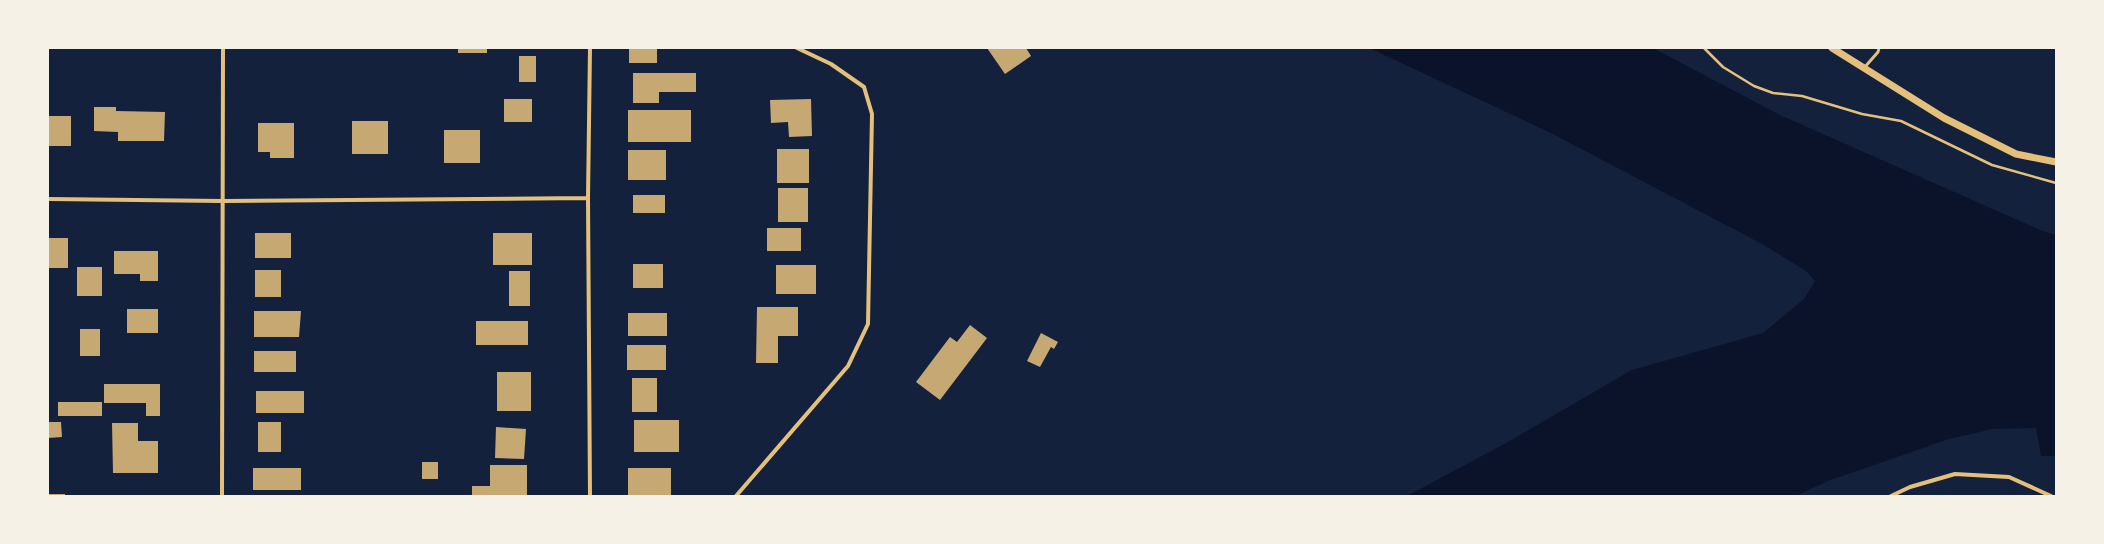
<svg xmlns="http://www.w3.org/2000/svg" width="2104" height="544" viewBox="0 0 2104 544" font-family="'Times New Roman',serif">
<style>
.water{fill:#0b132b}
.building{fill:#c6a872}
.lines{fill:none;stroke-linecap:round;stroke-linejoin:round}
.path{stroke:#e5c07b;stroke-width:2.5}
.service{stroke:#e5c07b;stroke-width:3}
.minor{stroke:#e5c07b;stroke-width:4}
.tertiary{stroke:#e5c07b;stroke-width:7}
</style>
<rect width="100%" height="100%" fill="#14213d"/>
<path class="water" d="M 1369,48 L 1653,48 L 1780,115 L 2040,230 L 2056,235 L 2056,456 L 2041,456 L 2036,428 L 1993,429 L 1949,439 L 1828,481 L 1796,496 L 1407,496 L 1506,443 L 1632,370 L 1763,333 L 1804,299 L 1815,281 L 1806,271 L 1762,244 L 1551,133 Z"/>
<path class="building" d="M 458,48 L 487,48 L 487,53 L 458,53 Z
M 629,48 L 657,48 L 657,63 L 629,63 Z
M 987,48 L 1026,48 L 1031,56 L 1005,74 Z
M 519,56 L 536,56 L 536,82 L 519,82 Z
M 633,73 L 696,73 L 696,92 L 659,92 L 659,103 L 633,103 Z
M 504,99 L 532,99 L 532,122 L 504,122 Z
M 811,99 L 812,136 L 789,137 L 788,122 L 771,123 L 770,100 Z
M 94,107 L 116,107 L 116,111 L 165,112 L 164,141 L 118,141 L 118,132 L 94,131 Z
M 628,110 L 691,110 L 691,142 L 628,142 Z
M 48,116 L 71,116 L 71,146 L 48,146 Z
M 352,121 L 388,121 L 388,154 L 352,154 Z
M 258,123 L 294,123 L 294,158 L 270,158 L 270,152 L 258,152 Z
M 444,130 L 480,130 L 480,163 L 444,163 Z
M 777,149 L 809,149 L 809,183 L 777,183 Z
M 628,150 L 666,150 L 666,180 L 628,180 Z
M 778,188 L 808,188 L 808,222 L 778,222 Z
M 633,195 L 665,195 L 665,213 L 633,213 Z
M 767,228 L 801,228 L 801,251 L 767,251 Z
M 255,233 L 291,233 L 291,258 L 255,258 Z
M 493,233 L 532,233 L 532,265 L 493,265 Z
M 48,238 L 68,238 L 68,268 L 48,268 Z
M 114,251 L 158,251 L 158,281 L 140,281 L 140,274 L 114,274 Z
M 633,264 L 663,264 L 663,288 L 633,288 Z
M 776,265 L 816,265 L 816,294 L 776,294 Z
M 77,267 L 102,267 L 102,296 L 77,296 Z
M 255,270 L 281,270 L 281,297 L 255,297 Z
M 509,271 L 530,271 L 530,306 L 509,306 Z
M 757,307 L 798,307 L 798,336 L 778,336 L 778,363 L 756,363 Z
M 127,309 L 158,309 L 158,333 L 127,333 Z
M 254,311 L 301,311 L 299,337 L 254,337 Z
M 628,313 L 667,313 L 667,336 L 628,336 Z
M 476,321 L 528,321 L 528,345 L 476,345 Z
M 970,325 L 987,338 L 940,400 L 916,382 L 950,337 L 957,342 Z
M 80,329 L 100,329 L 100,356 L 80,356 Z
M 1041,333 L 1058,342 L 1054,349 L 1051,347 L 1040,367 L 1027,361 Z
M 627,345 L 666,345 L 666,370 L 627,370 Z
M 254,351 L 296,351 L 296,372 L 254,372 Z
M 497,372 L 531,372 L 531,411 L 497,411 Z
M 632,378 L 657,378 L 657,412 L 632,412 Z
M 104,384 L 160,384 L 160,416 L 146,416 L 146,403 L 104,403 Z
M 256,391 L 304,391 L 304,413 L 256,413 Z
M 58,402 L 102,402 L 102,416 L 58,416 Z
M 634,420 L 679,420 L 679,452 L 634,452 Z
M 48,422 L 61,422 L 62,437 L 48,438 Z
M 258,422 L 281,422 L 281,452 L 258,452 Z
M 112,423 L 138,423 L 138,441 L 158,441 L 158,473 L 113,473 Z
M 496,427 L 526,429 L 524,459 L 495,458 Z
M 422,462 L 438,462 L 438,479 L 422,479 Z
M 490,465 L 527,465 L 527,496 L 472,496 L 472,486 L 490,486 Z
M 253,468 L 301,468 L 301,490 L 253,490 Z
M 628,468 L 671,468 L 671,496 L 628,496 Z
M 48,494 L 65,494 L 65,496 L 48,496 Z"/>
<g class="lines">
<path class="path" d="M 1704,48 L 1723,67 L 1754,86 L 1773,93 L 1802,96 L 1862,114 L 1901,121 L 1992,165 L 2056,183"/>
<path class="service" d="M 1864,68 L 1878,52 L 1879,48"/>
<path class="minor" d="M 590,48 L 588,198 L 590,496
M 48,199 L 223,201 L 588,198
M 222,496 L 223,48
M 736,496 L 848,366 L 868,324 L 872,114 L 864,87 L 831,64 L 797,48
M 1891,496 L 1910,487 L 1955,474 L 2009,477 L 2051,496"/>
<path class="tertiary" d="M 1832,48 L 1944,118 L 2016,154 L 2056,162"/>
</g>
<rect width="2104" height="544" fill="none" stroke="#f6f1e7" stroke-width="98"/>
</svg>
